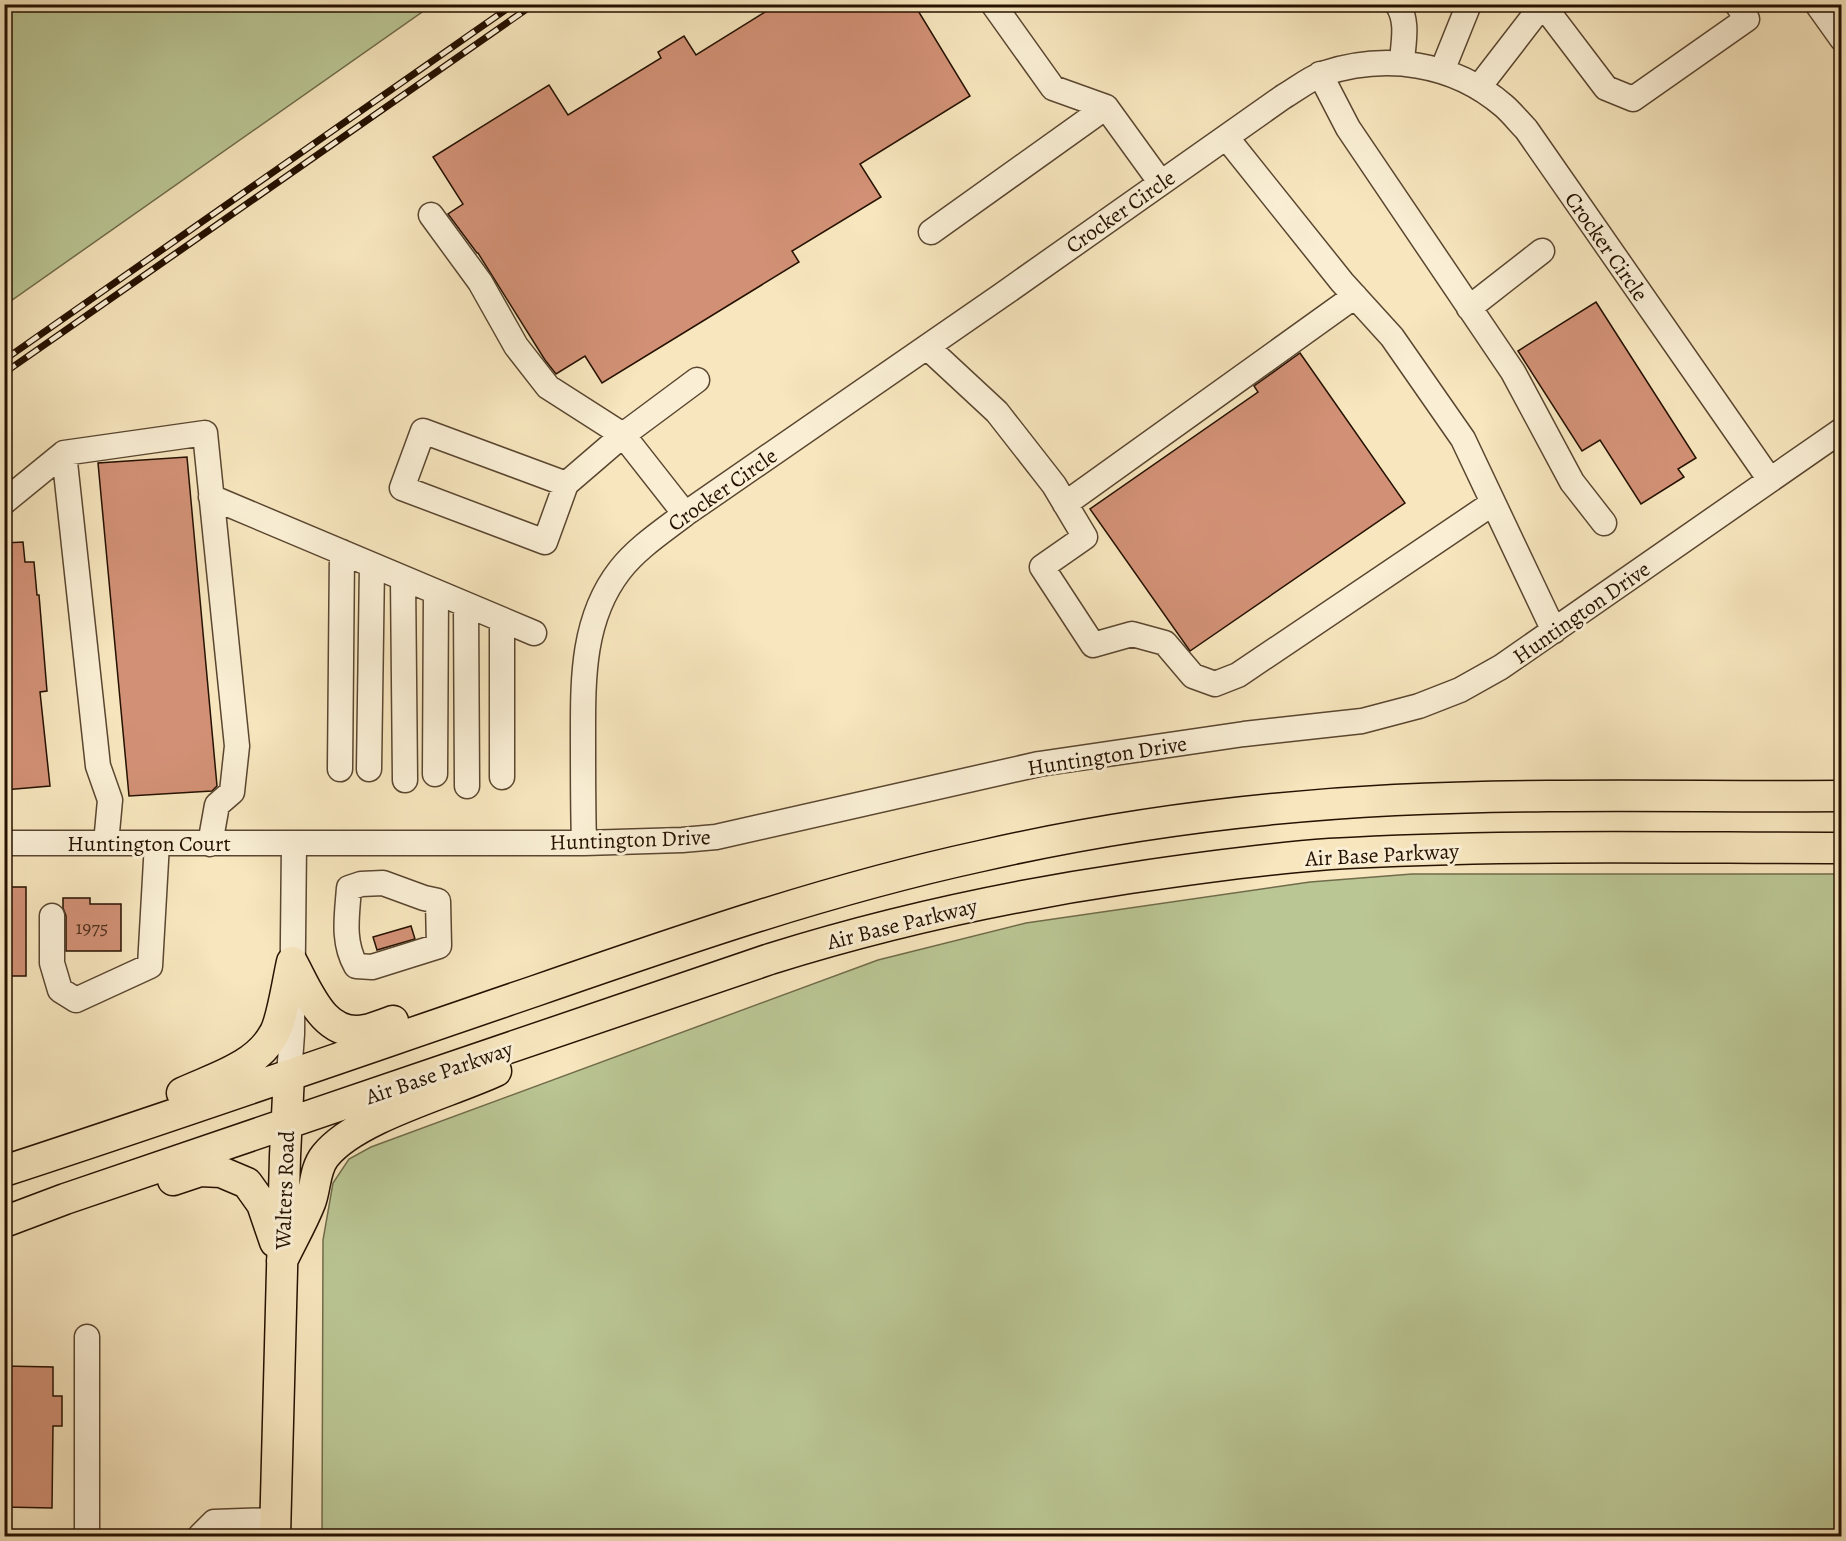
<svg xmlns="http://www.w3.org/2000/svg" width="1846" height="1541" viewBox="0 0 1846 1541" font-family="Alegreya,serif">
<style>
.green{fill:#bac694;stroke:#706c4a;stroke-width:1.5}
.building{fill:#d29176;stroke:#251100;stroke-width:1.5}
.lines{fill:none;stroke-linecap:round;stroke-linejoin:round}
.minor-casing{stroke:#5a4630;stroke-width:27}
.major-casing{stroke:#251100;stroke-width:33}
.minor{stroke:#faefd5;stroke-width:24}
.major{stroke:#f7e6be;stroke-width:30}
.rail-casing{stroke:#251100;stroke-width:7}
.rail{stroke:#faefd5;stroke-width:4.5;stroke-dasharray:14;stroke-linecap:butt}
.labels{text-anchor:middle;stroke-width:6;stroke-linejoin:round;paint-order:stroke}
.number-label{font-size:20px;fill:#50311e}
.street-label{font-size:22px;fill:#251100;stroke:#faefd5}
</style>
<rect width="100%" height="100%" fill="#f7e6be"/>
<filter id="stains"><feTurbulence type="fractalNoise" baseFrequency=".00333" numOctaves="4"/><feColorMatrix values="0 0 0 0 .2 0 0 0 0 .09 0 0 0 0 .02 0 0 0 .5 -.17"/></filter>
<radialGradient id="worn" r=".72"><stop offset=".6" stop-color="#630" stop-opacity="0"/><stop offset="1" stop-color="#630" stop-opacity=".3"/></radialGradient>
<path class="green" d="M 5,4 L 432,4 L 432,5 L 5,305 Z
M 1412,874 L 1841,874 L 1841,1536 L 322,1536 L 323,1240 L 333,1183 L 349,1159 L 371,1147 L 878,960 L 1026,923 L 1310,882 Z"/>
<path class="building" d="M 778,4 L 914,4 L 970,96 L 860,164 L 881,197 L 792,251 L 799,262 L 602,383 L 585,356 L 556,374 L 545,360 L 478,253 L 477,253 L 448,214 L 463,204 L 433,157 L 549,85 L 568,115 L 661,58 L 658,52 L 684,36 L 696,55 Z
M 1596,302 L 1696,458 L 1678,469 L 1684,477 L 1641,504 L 1600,440 L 1582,451 L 1518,351 Z
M 1300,353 L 1405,503 L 1190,651 L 1090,509 L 1258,392 L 1254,386 Z
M 187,457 L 217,786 L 212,791 L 129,796 L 98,463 Z
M 23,542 L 25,562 L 34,562 L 37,595 L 39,595 L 47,691 L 40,692 L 50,786 L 4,790 L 4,543 Z
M 4,887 L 26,887 L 26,976 L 4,976 Z
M 63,898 L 90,898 L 90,904 L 121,904 L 121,951 L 66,951 L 66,916 L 63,908 Z
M 411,926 L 415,939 L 377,950 L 373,937 Z
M 4,1366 L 53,1367 L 53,1396 L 62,1396 L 62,1426 L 53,1426 L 52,1508 L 4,1507 Z"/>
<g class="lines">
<g class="minor-casing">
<path id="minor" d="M 993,4 L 1053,88 L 1106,107
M 1397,4 C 1409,21 1403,43 1402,62
M 1817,4 L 1842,39
M 1543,5 L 1606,88 L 1633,99 L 1747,19 L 1737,4
M 1442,71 L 1469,4
M 1320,74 L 1348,128 L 1513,372 L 1572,482 L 1604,523
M 1479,87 L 1543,4
M 1226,137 L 1342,282 L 1392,337 L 1463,439 L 1554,631
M 431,215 L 480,282 L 516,346 L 548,387 L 623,435 L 566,484 L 545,542 L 402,488 L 423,431 L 566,484
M 931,232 L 1106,107 L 1161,183
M 1469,308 L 1542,251
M 927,347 L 997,412 L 1054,485 L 1085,537 L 1042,567 L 1093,645 L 1132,634 L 1165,643 L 1193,676 L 1215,684 L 1238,675 L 1493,503
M 211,497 L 534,633
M 4,502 L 64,453
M 1065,504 L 1355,296
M 685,514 L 623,435 L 697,380
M 403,578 L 405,780
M 466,605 L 467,786
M 502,620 L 502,777
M 340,769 L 342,552
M 369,769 L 372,565
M 435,774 L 436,592
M 4,843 L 584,843 L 682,840 L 716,837 L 1039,764 L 1244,734 L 1362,721 L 1419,706 L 1460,690 L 1501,667 L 1842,430
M 106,843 L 110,800 L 98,766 L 64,453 L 205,433 L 237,746 L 232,792 L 217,805 L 210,844
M 584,843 C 583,809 583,776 583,742 C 583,683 581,620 620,570 C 637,548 663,531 685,514 L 1002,295 L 1283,97 C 1295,90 1309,79 1322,74 C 1385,53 1453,62 1504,106 C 1512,113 1519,122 1526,129 L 1770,480
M 383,883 L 424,898 L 438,901 L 439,946 L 372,967 L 356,966 C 342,941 347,916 349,888 L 361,884 Z
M 52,916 L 52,963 L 60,990 L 76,1000 L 150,966 L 157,843
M 289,1075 L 292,1034 L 294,844
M 87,1337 L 87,1536
M 200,1536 L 214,1522 L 275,1520"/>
</g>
<g class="major-casing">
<path id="major" d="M 292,962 C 308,991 324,1039 366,1030 C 375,1028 384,1024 393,1021
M 182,1093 C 214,1078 256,1067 274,1034 C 282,1021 288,979 292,962
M 4,1171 C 182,1113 359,1051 535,991 C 682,940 829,889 981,856 C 1116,825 1256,807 1395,800 C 1544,793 1693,797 1842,796
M 173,1180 L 200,1171 L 221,1172 L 247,1183 L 262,1204 L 275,1242
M 4,1222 L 65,1199 L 770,959 C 888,922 1008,896 1130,878 C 1197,868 1263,859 1330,854 C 1500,844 1671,848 1842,848
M 282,1261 C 291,1242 302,1223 310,1203 C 316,1188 314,1170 325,1156 C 356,1117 449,1093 496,1071
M 275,1536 L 285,1156 L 289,1075"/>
</g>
<use href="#minor" class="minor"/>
<use href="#major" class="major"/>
<g class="rail-casing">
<path id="rail" d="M 4,360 L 514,4
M 4,373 L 534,4"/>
</g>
<use href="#rail" class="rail"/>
</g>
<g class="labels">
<g class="number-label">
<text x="92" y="934">1975</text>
</g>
<g class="street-label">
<text transform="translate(1120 211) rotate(-35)" y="8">Crocker Circle</text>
<text transform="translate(1607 246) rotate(55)" y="8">Crocker Circle</text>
<text transform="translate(722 489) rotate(-35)" y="8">Crocker Circle</text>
<text transform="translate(1581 612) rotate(-35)" y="8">Huntington Drive</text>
<text transform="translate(1107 755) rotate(-9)" y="8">Huntington Drive</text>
<text transform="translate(630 839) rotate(-2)" y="8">Huntington Drive</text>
<text x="149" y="851">Huntington Court</text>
<text transform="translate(1382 854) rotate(-3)" y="8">Air Base Parkway</text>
<text transform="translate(902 923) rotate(-14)" y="8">Air Base Parkway</text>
<text transform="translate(439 1072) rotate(-19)" y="8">Air Base Parkway</text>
<text transform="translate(284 1190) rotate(-88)" y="8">Walters Road</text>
</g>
</g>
<rect width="1846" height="1541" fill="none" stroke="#f7e6be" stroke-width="24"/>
<rect x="6" y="6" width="1834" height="1529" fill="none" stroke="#251100" stroke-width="3"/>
<rect x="12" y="12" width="1822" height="1517" fill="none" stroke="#251100" stroke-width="1.5"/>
<rect width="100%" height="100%" filter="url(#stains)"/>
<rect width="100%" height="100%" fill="url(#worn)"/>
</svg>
